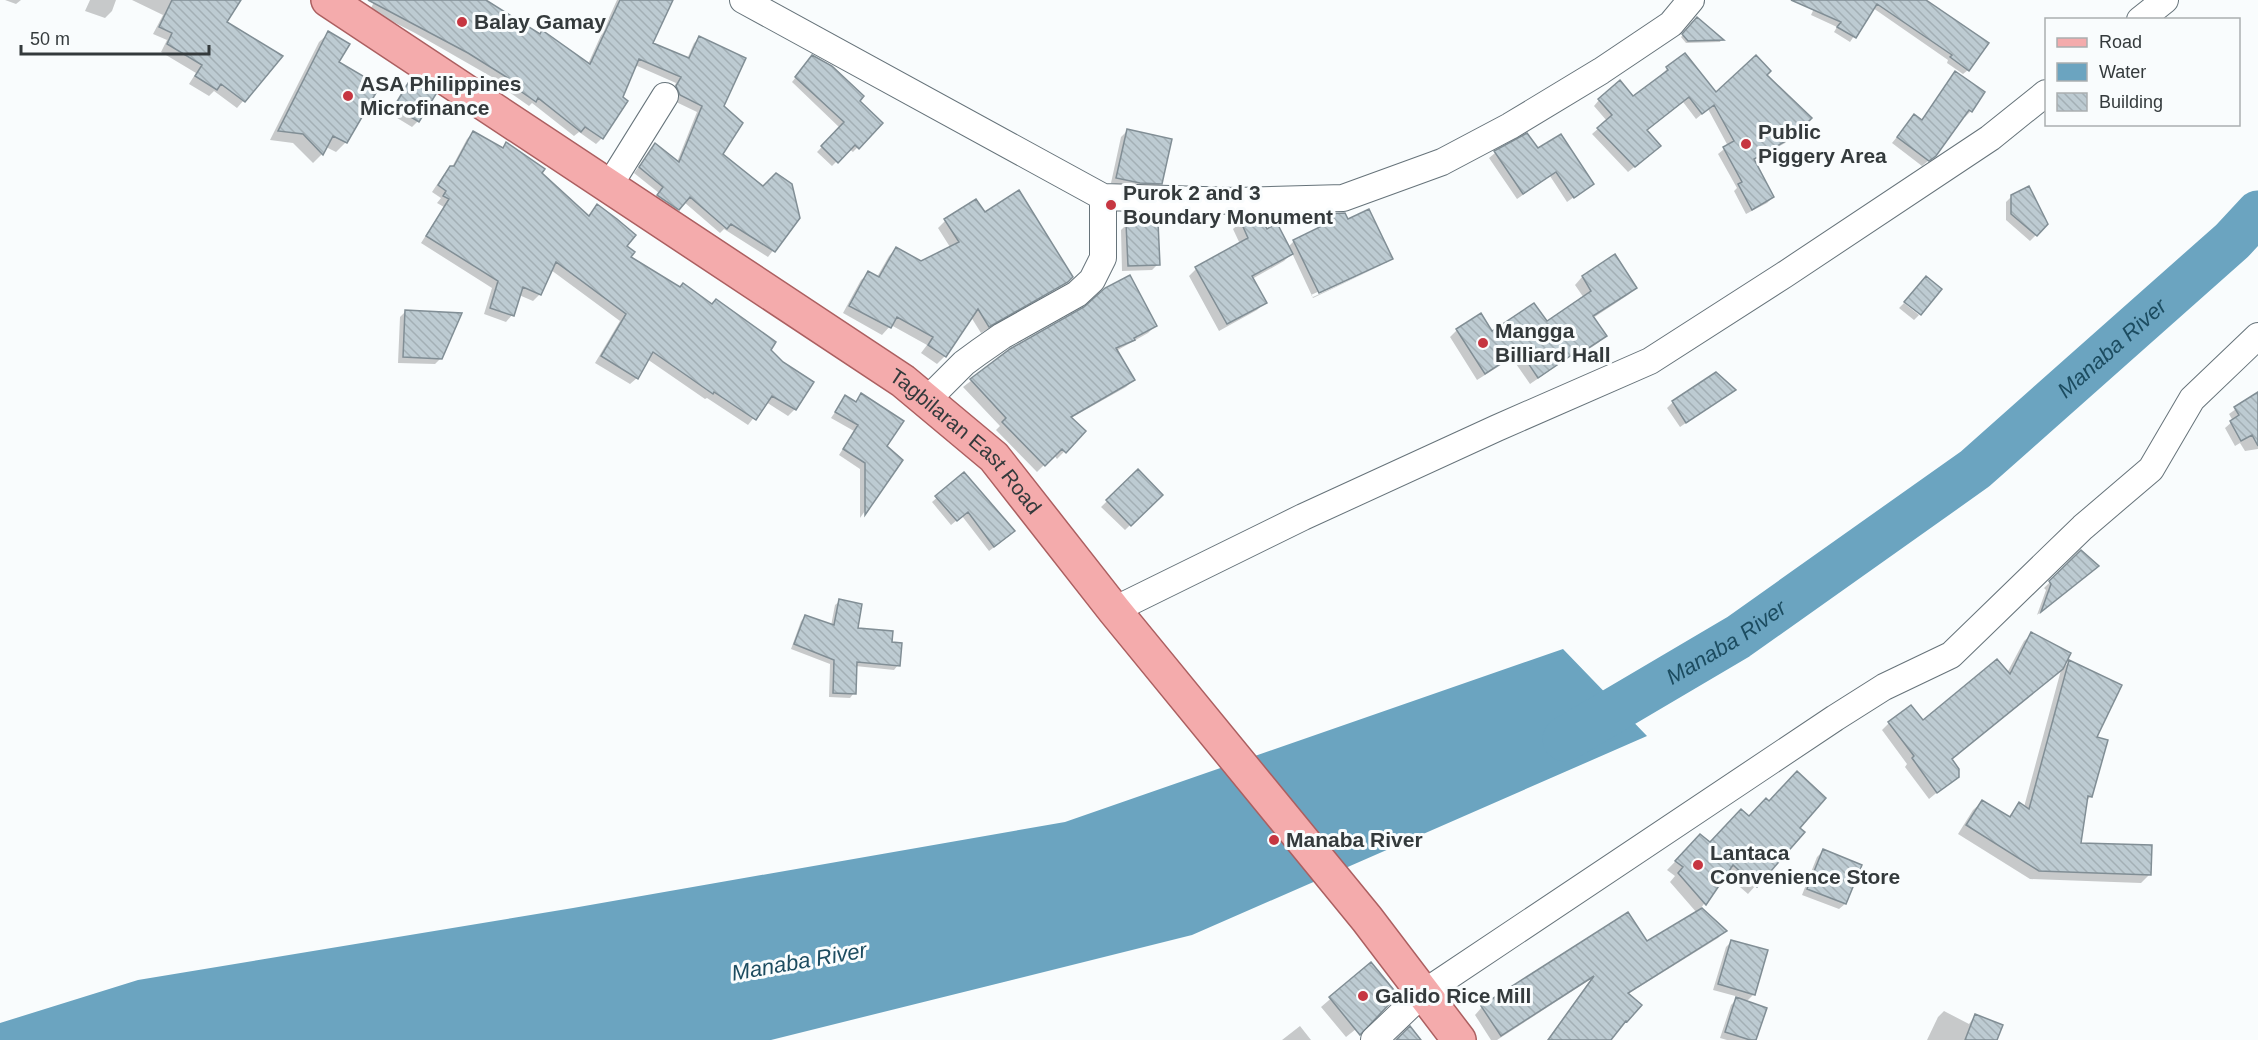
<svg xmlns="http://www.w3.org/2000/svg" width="2258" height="1040" viewBox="0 0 2258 1040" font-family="Helvetica,sans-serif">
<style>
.water{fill:#6ba4c0}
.shadow{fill:#0003}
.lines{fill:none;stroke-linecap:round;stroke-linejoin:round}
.river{stroke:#6ba4c0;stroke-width:45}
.building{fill:url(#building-back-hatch);stroke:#818e95;stroke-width:1.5}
.minor-casing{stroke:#66737a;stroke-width:28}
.primary-casing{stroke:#ac5f60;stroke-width:36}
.minor{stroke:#fff;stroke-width:26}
.primary{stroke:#f4abac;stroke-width:33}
.poi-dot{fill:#c63641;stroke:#f9fcfd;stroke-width:2}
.labels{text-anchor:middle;stroke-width:6;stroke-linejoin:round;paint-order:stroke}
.poi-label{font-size:21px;font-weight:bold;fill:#343a3c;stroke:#f9fcfd;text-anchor:start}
.street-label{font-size:21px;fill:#343a3c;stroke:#f9fcfd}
.water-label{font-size:22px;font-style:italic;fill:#1c4c60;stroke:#f9fcfd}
</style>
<defs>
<pattern id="building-back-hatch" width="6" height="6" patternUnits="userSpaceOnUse" patternTransform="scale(1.5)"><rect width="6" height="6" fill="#bdcbd2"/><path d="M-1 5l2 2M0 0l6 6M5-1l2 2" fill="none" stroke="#a3afb5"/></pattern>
</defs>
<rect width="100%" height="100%" fill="#f9fcfd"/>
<path class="water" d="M 1563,649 L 1647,736 L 1192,935 L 771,1040 L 0,1040 L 0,1023 L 138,980 L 573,908 L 1065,822 Z"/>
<path class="shadow" d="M 5,0 L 21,0 L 16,4 Z
M 90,0 L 116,0 L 112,11 L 105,18 L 85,11 Z
M 132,0 L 239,0 L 225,22 L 281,57 L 237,108 L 214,91 L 209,96 L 189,84 L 196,73 L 161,52 L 167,40 L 153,34 L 163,15 Z
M 375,0 L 475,0 L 588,64 L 617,0 L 671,0 L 651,43 L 687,59 L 694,43 L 700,38 L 722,107 L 721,155 L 798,218 L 768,257 L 724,229 L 720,233 L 684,202 L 672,215 L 652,202 L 659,193 L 634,173 L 655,145 L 677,162 L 697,112 L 674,101 L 671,93 L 676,83 L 635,65 L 602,138 L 596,144 L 579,132 L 574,136 L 532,103 L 529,106 L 502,87 L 504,84 L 415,33 L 370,10 Z
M 1818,0 L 1923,0 L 1968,70 L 1963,74 L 1947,63 L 1948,60 L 1873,8 L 1850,42 L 1834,32 L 1837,27 L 1811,15 Z
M 1697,19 L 1721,40 L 1720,42 L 1686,43 L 1681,37 Z
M 329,33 L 337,63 L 378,86 L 346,142 L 336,152 L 326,147 L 322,154 L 313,163 L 293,143 L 270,140 L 319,42 Z
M 808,62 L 858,101 L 881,123 L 853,152 L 849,149 L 832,166 L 817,152 L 840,128 L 792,82 Z
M 1667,69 L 1715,94 L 1766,75 L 1809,118 L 1785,143 L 1753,161 L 1773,197 L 1767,203 L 1746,214 L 1734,191 L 1737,188 L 1718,154 L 1728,146 L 1708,109 L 1696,119 L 1683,102 L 1646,131 L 1653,152 L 1628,172 L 1592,134 L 1607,121 L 1594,106 L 1599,100 L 1633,98 L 1663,76 L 1662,74 Z
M 1955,73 L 1983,92 L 1971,111 L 1965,117 L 1963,116 L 1935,155 L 1922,166 L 1892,143 L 1914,116 L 1921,121 Z
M 411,80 L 418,121 L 412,127 L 389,113 L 406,85 Z
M 1127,131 L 1161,183 L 1155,189 L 1133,188 L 1111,183 L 1121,137 Z
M 473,133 L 501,149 L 506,144 L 588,217 L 597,206 L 625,246 L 629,257 L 769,350 L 782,364 L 812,383 L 794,410 L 788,416 L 766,402 L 748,425 L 707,398 L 705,399 L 647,359 L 637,378 L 630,384 L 595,363 L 620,321 L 551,270 L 540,294 L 533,301 L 519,295 L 512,315 L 506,322 L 484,314 L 492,288 L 421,243 L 444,207 L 437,203 L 441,198 L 432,192 L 444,174 L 452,167 L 467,139 Z
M 1527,135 L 1537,150 L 1592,184 L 1567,202 L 1550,176 L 1517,199 L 1489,158 L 1495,153 Z
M 2012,196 L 2036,235 L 2030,241 L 2006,220 L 2006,202 Z
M 984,214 L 1064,284 L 981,333 L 971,317 L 945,356 L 937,364 L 921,353 L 927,345 L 891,325 L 882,335 L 843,313 L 861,280 L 869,273 L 877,277 L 889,256 L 896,249 L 921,262 L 950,247 L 938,228 L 945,221 Z
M 1322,216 L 1347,221 L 1391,258 L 1386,263 L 1386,260 L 1311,295 L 1313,297 L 1386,263 L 1313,298 L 1292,253 L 1284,261 L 1252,279 L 1265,302 L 1257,310 L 1219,331 L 1189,276 L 1196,269 L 1240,244 L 1233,229 L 1241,222 L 1262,221 L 1266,231 L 1288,247 L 1294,241 L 1320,229 L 1316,221 Z
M 1127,224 L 1158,264 L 1152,270 L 1122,271 L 1121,230 Z
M 1615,256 L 1635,288 L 1628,295 L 1593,318 L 1605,336 L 1598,343 L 1577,357 L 1574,354 L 1530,384 L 1512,358 L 1477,380 L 1450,337 L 1457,330 L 1492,333 L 1547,323 L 1584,298 L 1575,285 L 1582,277 Z
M 1904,303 L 1919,315 L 1914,320 L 1899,308 Z
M 406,311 L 441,358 L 435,364 L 398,363 L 400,317 Z
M 1155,326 L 1148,333 L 1116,351 L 1133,380 L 1126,387 L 1071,418 L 1084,431 L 1057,459 L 1054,455 L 1037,472 L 996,430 L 1000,426 L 963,387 L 1011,350 Z
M 1734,390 L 1680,427 L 1667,408 L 1673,402 Z
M 2258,393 L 2258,449 L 2245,451 L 2240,443 L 2235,446 L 2225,428 L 2233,421 L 2229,414 Z
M 862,395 L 885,447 L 901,460 L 860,518 L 860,469 L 839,455 L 854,431 L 831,418 L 845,397 L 855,403 Z
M 1138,471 L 1161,495 L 1125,530 L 1101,507 Z
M 964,474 L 1009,536 L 989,551 L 962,516 L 951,525 L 932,502 Z
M 2081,552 L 2091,572 L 2037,615 L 2046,590 L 2044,588 Z
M 840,601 L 856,629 L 891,643 L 898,665 L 894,670 L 855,666 L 854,693 L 850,698 L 829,697 L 830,664 L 791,649 L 801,621 L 806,616 L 831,626 L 835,605 Z
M 2032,634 L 2053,676 L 1951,760 L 1957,776 L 1929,799 L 1905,767 L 1907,764 L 1882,730 L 1889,723 L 1922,722 L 2007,673 L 2024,641 Z
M 2070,661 L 2094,737 L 2091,796 L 2085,802 L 2080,844 L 2150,874 L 2141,883 L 2030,879 L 1958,834 L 1973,810 L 1982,802 L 2008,818 L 2019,804 L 2024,807 L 2061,670 Z
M 1749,818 L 1797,828 L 1756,885 L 1748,894 L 1725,874 L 1701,908 L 1725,931 L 1718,938 L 1628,994 L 1640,1005 L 1609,1040 L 1547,1040 L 1591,979 L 1497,1040 L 1491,1040 L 1475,1015 L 1482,1007 L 1646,943 L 1697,913 L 1670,882 L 1675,876 L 1667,870 L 1700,836 L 1710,844 Z
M 1823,851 L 1845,904 L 1839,909 L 1802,895 L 1817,857 Z
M 1732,941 L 1754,994 L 1746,1002 L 1755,1040 L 1727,1040 L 1720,1038 L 1731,1005 L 1739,997 L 1713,990 L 1726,947 Z
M 1371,964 L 1361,1025 L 1346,1037 L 1321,1007 Z
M 1944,1011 L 1969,1024 L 1976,1015 L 1995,1040 L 1927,1040 L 1938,1017 Z
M 1300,1026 L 1311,1040 L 1282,1040 Z"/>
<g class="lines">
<path class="river" id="s1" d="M 1565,739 L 1738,637 L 1975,469 L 2232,241 L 2258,213"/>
</g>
<path class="building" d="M 172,0 L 241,0 L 227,22 L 283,56 L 245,102 L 221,84 L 217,90 L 195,76 L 202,65 L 167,44 L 172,33 L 159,27 Z
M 368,0 L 486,0 L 540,34 L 542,30 L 590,64 L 620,0 L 673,0 L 653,43 L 689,58 L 699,36 L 746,58 L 724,106 L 743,123 L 723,154 L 763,186 L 776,173 L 792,184 L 800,218 L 775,252 L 731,224 L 727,229 L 690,197 L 679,210 L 657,195 L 663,187 L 639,167 L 655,143 L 679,162 L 702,106 L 680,95 L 676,86 L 681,77 L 639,59 L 623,97 L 628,101 L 603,139 L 585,127 L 581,132 L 538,98 L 536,102 L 506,81 L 508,78 L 468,53 Z
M 1791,0 L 1926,0 L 1989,43 L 1969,71 L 1950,57 L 1952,55 L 1877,4 L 1856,38 L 1837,27 L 1841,22 Z
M 1697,17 L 1724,40 L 1688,41 L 1682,34 Z
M 328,31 L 350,44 L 339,62 L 380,86 L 347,143 L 333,136 L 323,155 L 303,134 L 278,131 Z
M 1685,53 L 1716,92 L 1756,55 L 1771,71 L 1767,75 L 1812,118 L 1793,137 L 1754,159 L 1774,197 L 1752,210 L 1738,184 L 1742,182 L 1723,147 L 1734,141 L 1714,105 L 1702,114 L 1689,97 L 1647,130 L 1661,146 L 1635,167 L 1597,128 L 1612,115 L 1598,99 L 1620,80 L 1633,96 L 1668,70 L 1666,67 Z
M 812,55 L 832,66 L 864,96 L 860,101 L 883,123 L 859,149 L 855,145 L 838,163 L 821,146 L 844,122 L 795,77 Z
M 1955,71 L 1985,92 L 1972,112 L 1969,110 L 1936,156 L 1929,161 L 1897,137 L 1914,114 L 1922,120 Z
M 411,78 L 436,94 L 419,122 L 394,107 Z
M 1127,129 L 1172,139 L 1162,184 L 1140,183 L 1116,178 Z
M 473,131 L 503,148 L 506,142 L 545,169 L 542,173 L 589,216 L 597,204 L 617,219 L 636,235 L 627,246 L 635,252 L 631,257 L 680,287 L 683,283 L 712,304 L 716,299 L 776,342 L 771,350 L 783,362 L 814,382 L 796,410 L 772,396 L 756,420 L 714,392 L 713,394 L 653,352 L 638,379 L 601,356 L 626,314 L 556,262 L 541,295 L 523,287 L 514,316 L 490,308 L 498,281 L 426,236 L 449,199 L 443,196 L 446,191 L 438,185 L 450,166 L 454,166 Z
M 1527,133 L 1538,148 L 1561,134 L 1594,184 L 1574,198 L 1556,172 L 1523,194 L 1494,151 Z
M 2029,186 L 2048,224 L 2037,236 L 2011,214 L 2011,195 Z
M 1019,190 L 1073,277 L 1068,282 L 989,327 L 978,309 L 946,357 L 928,345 L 933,337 L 897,317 L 891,328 L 849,306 L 868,271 L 879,277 L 896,247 L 921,261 L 959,242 L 944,219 L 976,199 L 985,212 Z
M 1369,209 L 1393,259 L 1319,293 L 1293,240 L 1326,224 L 1321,214 L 1323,214 L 1345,213 L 1348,219 Z
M 1240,220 L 1262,220 L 1267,229 L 1277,223 L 1293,254 L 1252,276 L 1267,303 L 1227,324 L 1195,267 L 1248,238 Z
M 1158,222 L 1160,265 L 1128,266 L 1126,223 Z
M 1615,254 L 1637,288 L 1593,316 L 1607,336 L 1584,351 L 1582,348 L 1538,378 L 1520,351 L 1485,374 L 1456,329 L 1481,313 L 1492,331 L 1534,303 L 1547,321 L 1591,291 L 1582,276 Z
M 1130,275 L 1157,326 L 1134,338 L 1135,340 L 1116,348 L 1135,380 L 1071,417 L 1086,431 L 1066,453 L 1062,449 L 1045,466 L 1002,422 L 1006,418 L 970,379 L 1010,349 L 1084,307 L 1105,288 Z
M 1926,276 L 1942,289 L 1921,315 L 1904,302 Z
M 405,310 L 462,313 L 442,359 L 403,357 Z
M 1716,372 L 1736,390 L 1686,423 L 1672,401 Z
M 2258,392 L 2258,446 L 2252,435 L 2241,441 L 2230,421 L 2239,415 L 2234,407 Z
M 861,393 L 904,421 L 887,446 L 903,460 L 865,515 L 865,463 L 843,449 L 858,425 L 835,412 L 845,395 L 856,402 Z
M 1138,469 L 1163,495 L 1131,526 L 1106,500 Z
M 964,472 L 1015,531 L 994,547 L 968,512 L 957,521 L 935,496 Z
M 2081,550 L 2099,566 L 2041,612 L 2051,584 L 2049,581 Z
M 839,599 L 862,604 L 858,628 L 893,631 L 892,642 L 902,643 L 900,666 L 857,662 L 856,694 L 833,693 L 834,660 L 794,644 L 805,615 L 834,625 Z
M 2031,632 L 2071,653 L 2063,669 L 1952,759 L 1959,769 L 1959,777 L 1937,793 L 1912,758 L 1914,756 L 1888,722 L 1911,705 L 1923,720 L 1997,659 L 2010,674 Z
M 2069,660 L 2122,685 L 2097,737 L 2108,740 L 2092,797 L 2088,796 L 2081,843 L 2152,845 L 2151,875 L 2039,871 L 1966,825 L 1982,800 L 2010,817 L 2019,802 L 2029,809 Z
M 1797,771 L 1826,798 L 1800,828 L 1805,832 L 1757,887 L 1733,865 L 1706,905 L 1678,873 L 1683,867 L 1675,861 L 1700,834 L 1710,842 L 1741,809 L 1749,816 L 1766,798 L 1769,801 Z
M 1823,849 L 1862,865 L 1846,904 L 1807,889 Z
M 1702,908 L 1727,931 L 1628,993 L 1642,1005 L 1627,1022 L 1626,1021 L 1611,1040 L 1548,1040 L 1594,976 L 1501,1036 L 1481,1006 L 1628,912 L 1647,941 Z
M 1731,940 L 1768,950 L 1755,995 L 1718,984 Z
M 1371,962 L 1398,995 L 1360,1035 L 1329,997 Z
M 1736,997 L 1767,1008 L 1756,1040 L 1750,1040 L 1725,1032 Z
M 1975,1014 L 2003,1025 L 1997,1040 L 1965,1040 Z
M 1410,1026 L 1421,1040 L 1396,1040 Z"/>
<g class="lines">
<g class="minor-casing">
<path id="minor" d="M 743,0 L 1103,197 L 1236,201 L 1343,198 L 1442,162 L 1510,126 L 1601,71 L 1671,24 L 1691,0
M 2140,20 L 2165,0
M 609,186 L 665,96
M 925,402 L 964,363 L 979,352 L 1002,336 L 1077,294 L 1092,280 L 1103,258 L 1103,197
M 1114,610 L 1303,517 L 1497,428 L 1650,361 L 1784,275 L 1990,138 L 2046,93
M 1374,1040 L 1422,994 L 1835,718 L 1884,687 L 1951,655 L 2083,527 L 2151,469 L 2192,399 L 2258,336"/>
</g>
<g class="primary-casing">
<g id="primary">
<path id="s2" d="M 328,0 L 903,381 L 994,457 L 1114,610 L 1367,919 L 1459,1040"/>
</g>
</g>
<use href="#minor" class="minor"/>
<use href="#primary" class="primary"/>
</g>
<g class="poi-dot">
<circle cx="462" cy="22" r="6"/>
<circle cx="348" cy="96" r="6"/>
<circle cx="1746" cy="144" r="6"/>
<circle cx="1111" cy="205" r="6"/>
<circle cx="1483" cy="343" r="6"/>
<circle cx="1274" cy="840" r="6"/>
<circle cx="1698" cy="865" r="6"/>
<circle cx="1363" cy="996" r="6"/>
</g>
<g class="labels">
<g class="poi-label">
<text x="474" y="29">Balay Gamay</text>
<text x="360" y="91">ASA Philippines<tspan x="360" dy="24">Microfinance</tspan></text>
<text x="1758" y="139">Public<tspan x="1758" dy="24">Piggery Area</tspan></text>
<text x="1123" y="200">Purok 2 and 3<tspan x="1123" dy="24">Boundary Monument</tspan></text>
<text x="1495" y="338">Mangga<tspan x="1495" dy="24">Billiard Hall</tspan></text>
<text x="1286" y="847">Manaba River</text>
<text x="1710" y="860">Lantaca<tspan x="1710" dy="24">Convenience Store</tspan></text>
<text x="1375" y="1003">Galido Rice Mill</text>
</g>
<g class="street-label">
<text dy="7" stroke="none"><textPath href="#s2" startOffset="777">Tagbilaran East Road</textPath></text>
</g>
<g class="water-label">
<text dy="8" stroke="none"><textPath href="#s1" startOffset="674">Manaba River</textPath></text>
<text dy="8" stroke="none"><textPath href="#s1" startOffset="188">Manaba River</textPath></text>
<text transform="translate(799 961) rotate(-10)" y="8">Manaba River</text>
</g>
</g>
<rect x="2045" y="18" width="195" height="108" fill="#f9fcfd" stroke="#aaaeb0" stroke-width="1.5"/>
<rect x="2057" y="38" width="30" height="9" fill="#f4abac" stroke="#aaaeb0" stroke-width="1.5"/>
<text x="2099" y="48" font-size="18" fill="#343a3c">Road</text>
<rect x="2057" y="63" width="30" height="18" fill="#6ba4c0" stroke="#aaaeb0" stroke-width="1.5"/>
<text x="2099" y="78" font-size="18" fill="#343a3c">Water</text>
<rect x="2057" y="93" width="30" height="18" fill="url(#building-back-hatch)" stroke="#aaaeb0" stroke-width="1.5"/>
<text x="2099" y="108" font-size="18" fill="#343a3c">Building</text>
<path d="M21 45v9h188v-9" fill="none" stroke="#343a3c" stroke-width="3"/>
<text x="30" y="45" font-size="18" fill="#343a3c" stroke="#f9fcfd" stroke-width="4.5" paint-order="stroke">50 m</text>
</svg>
